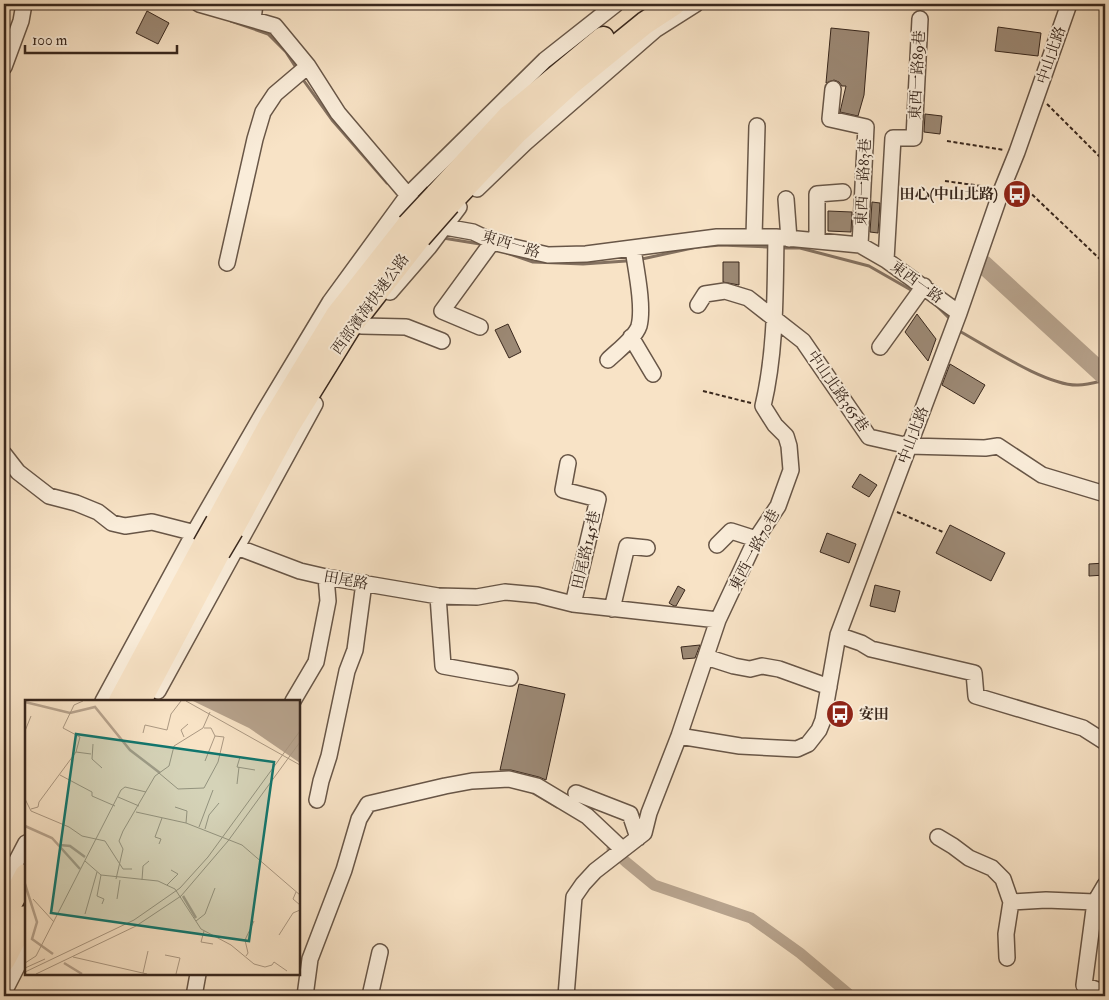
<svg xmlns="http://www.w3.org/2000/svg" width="1109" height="1000" viewBox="0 0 1109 1000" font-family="'IM FELL Double Pica','Noto Serif TC',serif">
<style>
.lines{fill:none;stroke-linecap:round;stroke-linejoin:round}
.stream{stroke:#847160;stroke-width:3}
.canal{stroke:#b7a38d;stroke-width:11}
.river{stroke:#b7a38d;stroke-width:19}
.building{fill:#9c8975;stroke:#38271d}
.minor-casing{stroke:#685647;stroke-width:18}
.highway-casing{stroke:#38271d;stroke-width:25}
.path{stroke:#38271d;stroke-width:2;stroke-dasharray:4 2.5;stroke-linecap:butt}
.minor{stroke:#faedda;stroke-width:15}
.highway{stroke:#f8e3c6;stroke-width:22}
.highway-bridge-casing{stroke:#38271d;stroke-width:25;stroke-linecap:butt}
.highway-bridge{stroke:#f8e3c6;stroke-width:22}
.labels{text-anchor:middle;stroke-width:4;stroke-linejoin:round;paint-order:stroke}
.street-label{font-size:15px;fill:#38271d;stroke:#faedda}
.poi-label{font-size:15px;font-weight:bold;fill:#38271d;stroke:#faedda;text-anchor:end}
.inset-river{fill:none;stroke:#b7a38d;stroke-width:2.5}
.inset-road{fill:none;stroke:#ab9882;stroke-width:1}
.view{fill:#0f766e;fill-opacity:0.15;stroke:#0f766e;stroke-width:2.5}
.inset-edge{fill:none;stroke:#38271d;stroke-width:2.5}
</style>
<rect width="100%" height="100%" fill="#f8e3c6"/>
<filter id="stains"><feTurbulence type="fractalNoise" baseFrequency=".004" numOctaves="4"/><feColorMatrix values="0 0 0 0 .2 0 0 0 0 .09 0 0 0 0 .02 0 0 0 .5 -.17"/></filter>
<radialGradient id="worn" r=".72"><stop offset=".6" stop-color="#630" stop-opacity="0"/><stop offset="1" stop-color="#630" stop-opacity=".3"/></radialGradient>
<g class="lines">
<path class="stream" d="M 179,4 L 197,10
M 231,21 L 268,34 L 286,52 L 295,66
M 304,81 L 332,120 L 387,183
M 443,238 L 480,244
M 784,248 L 800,248 L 869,266 L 911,290
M 507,253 L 533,262 L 583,264 L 626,261
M 642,259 L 697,247 L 721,245 L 767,247
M 938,307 L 948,317
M 961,332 C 990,348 1047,386 1078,385 C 1087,385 1097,382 1105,380
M 528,790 L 557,807"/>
<path class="canal" d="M 612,849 L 626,862 L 654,885 L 751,918 L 800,953 L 851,996"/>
<path class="river" d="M 983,264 L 1105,376"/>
</g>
<path class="building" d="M 147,11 L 169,23 L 158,44 L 136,33 Z
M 998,27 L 1041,33 L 1038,56 L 995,51 Z
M 831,28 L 869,32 L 864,95 L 858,116 L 840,112 L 846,86 L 842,86 L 839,82 L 834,80 L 826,83 Z
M 925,114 L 942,116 L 940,134 L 924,132 Z
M 872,202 L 880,203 L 878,233 L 870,232 Z
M 828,211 L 852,212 L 851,232 L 828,231 Z
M 723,262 L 739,262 L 739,285 L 723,282 Z
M 917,314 L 936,339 L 928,361 L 905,332 Z
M 508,324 L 521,352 L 509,358 L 495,330 Z
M 950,364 L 985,385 L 974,404 L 942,385 Z
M 860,474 L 877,485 L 869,497 L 852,487 Z
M 950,525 L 1005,553 L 991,581 L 936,553 Z
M 827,533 L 856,544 L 849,563 L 820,552 Z
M 1105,563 L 1105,575 L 1089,576 L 1089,564 Z
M 875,585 L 900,591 L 895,612 L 870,606 Z
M 678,586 L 685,590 L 676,606 L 674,606 L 669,603 Z
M 700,645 L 695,658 L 683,659 L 681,647 Z
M 519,684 L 565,694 L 546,780 L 539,777 L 511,770 L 500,770 Z"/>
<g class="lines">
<g class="minor-casing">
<path id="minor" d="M 199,4 L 275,26 L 308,66 L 338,113 L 417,206 L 445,227 L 473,232 L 496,243 L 548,255 L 586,254 L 717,237 L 776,237 L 860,245 L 886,260 L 959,313
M 253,19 L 255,4
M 4,67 L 21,21 L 24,4
M 833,89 L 830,119 L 866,127 L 860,245
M 477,189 L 525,143 L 655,30 L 696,4
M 786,199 L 789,239
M 754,237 L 757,126
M 817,241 L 817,194 L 843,192
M 886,260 L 893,138 L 914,138 L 920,19
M 227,263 L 255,139 L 263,112 L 275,94 L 308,66
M 390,292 L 429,247 L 459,207
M 698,305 L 705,294 L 725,291 L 748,298 L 803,341 L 869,437 L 909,446 L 985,448 L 998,446 L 1042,475 L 1105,494
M 361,326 L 406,327 L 442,341
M 480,327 L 442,311 L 493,241
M 631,337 L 653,374
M 880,347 L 924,286
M 608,360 C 617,351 635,338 639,326 C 644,307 636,269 633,249
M 4,454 L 18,472 L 49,496 L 76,503 L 98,512 L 112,523 L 125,526 L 152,522 L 203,535
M 568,463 L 563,490 L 598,499 L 573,604
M 229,544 L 300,571 L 326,577 L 438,596 L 477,597 L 505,592 L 537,595 L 573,604 L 718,620
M 717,545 L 731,531 L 756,539
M 438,596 L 443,666 L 510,678
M 612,609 L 627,546 L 647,548
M 838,635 L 861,643 L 871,649 L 974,673 L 976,696 L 1083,728 L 1105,742
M 706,657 L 734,666 L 750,669 L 762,666 L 779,669 L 829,687
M 158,691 L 315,404
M 103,701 L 194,533 L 265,410 L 330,302 L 408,195 L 545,60 L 616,4
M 293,701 L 316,662 L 328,601 L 326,577
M 679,736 L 740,746 L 797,749 L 808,744 L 819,730 L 823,720 L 838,635 L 959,313 L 1002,189 L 1017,152 L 1069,4
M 576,793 L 630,814 L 638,838
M 317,800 L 321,781 L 329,756 L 347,671 L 355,650 L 364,583
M 938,837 L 953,846 L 969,858 L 992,868 L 1003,879 L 1011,902 L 1006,934 L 1007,958
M 4,885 L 26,843
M 1105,885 L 1095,902 L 1084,985 L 1105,993
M 1011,902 L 1046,900 L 1095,902
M 4,992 L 26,949
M 194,996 L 198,974
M 305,996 L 310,959 L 344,870 L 359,819 L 368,804 L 445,786 L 472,781 L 509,779 L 537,786 L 587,816 L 622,849
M 370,996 L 380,952
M 566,996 L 574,897 L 583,884 L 595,871 L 644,833 L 649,813 L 679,736 L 718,620 L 756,539 L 778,506 L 791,470 L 789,446 L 786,436 L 775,425 L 763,406 C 776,351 775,294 776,237"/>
</g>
<g class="highway-casing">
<path id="highway" d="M 436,195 L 509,116 L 603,38
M 449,204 L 517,132 L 570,84 L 645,23 L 674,4
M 217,522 L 271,423 L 337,315 L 408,225
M 232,530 L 288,427 L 349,328 L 420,237
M 120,701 L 204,545
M 140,701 L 219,552
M 4,916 L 26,875
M 4,960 L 26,917"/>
</g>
<path class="path" d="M 1047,104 L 1105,162
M 947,141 L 1004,150
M 945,181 L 989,187
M 1018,181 L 1105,264
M 703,391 L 751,403
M 897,512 L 943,532"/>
<use href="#minor" class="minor"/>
<use href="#highway" class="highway"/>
<g class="highway-bridge-casing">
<path id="highway-bridge" d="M 408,225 L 436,195
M 420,237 L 449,204
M 204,545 L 217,522
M 219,552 L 232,530"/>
</g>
<use href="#highway-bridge" class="highway-bridge"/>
</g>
<defs>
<g id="bus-disc" transform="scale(1.4375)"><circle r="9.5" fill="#8f2418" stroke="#faedda"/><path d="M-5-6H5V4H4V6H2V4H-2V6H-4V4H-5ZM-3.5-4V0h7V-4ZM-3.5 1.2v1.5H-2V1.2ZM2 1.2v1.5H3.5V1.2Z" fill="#fff"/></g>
</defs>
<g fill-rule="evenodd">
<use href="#bus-disc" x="1017" y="194"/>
<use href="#bus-disc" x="840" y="714"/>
</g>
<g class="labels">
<g class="street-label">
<text transform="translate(1051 55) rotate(-71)" y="5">中山北路</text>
<text transform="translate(917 75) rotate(-87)" y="5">東西一路89巷</text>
<text transform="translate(863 182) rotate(-87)" y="5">東西一路83巷</text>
<text transform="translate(511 244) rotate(17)" y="5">東西一路</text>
<text transform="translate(917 282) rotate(36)" y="5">東西一路</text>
<text transform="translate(370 304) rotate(-54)" y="5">西部濱海快速公路</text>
<text transform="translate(838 391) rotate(55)" y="5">中山北路365巷</text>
<text transform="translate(913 435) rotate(-69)" y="5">中山北路</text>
<text transform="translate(586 550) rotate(-77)" y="5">田尾路145巷</text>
<text transform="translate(754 550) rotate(-62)" y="5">東西一路70巷</text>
<text transform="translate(346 580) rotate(10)" y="5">田尾路</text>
</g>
<g class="poi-label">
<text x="998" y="199">田心(中山北路)</text>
<text x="859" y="719" text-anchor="start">安田</text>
</g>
</g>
<g transform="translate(25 700)">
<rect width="275" height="275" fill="#f8e3c6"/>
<path d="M 168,1 L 275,1 L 275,63 L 224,28 Z" fill="#b7a38d"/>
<path class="inset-river" d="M 0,2 L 45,13 L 70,7 L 105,50 L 135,73M 0,126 L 27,138 L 55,169M 35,145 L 45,146 L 60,157M 0,184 L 12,222 L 7,239 L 28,254M 158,196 L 171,218M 39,263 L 57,274"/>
<path class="inset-road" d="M 161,1 L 275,65M 0,31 L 6,16M 118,33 L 120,25 L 142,30 L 146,14 L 156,1M 159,37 L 156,30 L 163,24M 68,44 L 67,59 L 77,68M 51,52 L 66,54M 215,57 L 212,67 L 230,70M 180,61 L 190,36M 134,73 L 153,89 L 179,88 L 193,62 L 199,37 L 190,36 L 186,28 L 179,28M 35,75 L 67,92 L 67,96 L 90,106M 212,84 L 214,67M 93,97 L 114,106M 0,99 L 6,111 L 44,127 L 57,136 L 80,141 L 98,169 L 107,169M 150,107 L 162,111 L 161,123M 6,109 L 13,107 L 14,102 L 51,52 L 55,37 L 38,28 L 49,5 L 58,1M 111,112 L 161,123 L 217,145 L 275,195M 174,127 L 188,90M 180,129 L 184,115 L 194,103M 134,144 L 136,139 L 130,137 L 137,118M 60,161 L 76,175 L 133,181 L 150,189 L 176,229 L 206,245 L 229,264 L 240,267 L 247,265 L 249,262 L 262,271M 76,175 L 72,196 L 79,199 L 77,204M 91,179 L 98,149 L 94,141 L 98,131 L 130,76 L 144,66 L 149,46 L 178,28 L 185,12M 117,180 L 118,166 L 124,161M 142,185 L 153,174 L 146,170M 271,192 L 268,199 L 275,205M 8,199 L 29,222M 92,199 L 95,180M 60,214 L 72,172M 171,221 L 180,214 L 190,188M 179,231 L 176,242 L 188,244M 254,235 L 268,213 L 275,210M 140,255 L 155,258 L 151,274M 221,256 L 223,253 L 220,240 L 229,221M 48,257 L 122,274M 0,263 L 11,256 L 96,90 L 100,87 L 121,92M 0,268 L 20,259M 0,272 L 109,220 L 155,188 L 183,157 L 275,31M 118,273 L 123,251M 11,274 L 111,226 L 156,196 L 203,141 L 275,42"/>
<path class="view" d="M 51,34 L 249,62 L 224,241 L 26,213 Z"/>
<rect width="275" height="275" class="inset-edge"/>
</g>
<rect width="1109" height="1000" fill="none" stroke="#f8e3c6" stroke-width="20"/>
<rect x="5" y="5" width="1099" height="990" fill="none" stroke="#38271d" stroke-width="2.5"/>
<rect x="10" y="10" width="1089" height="980" fill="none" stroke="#38271d"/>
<path d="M25 45v8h152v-8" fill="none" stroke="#38271d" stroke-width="2.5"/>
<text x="32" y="45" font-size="15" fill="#38271d" stroke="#faedda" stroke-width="4" paint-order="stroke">100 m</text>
<rect width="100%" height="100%" filter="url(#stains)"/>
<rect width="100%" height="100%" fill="url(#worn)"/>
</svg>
